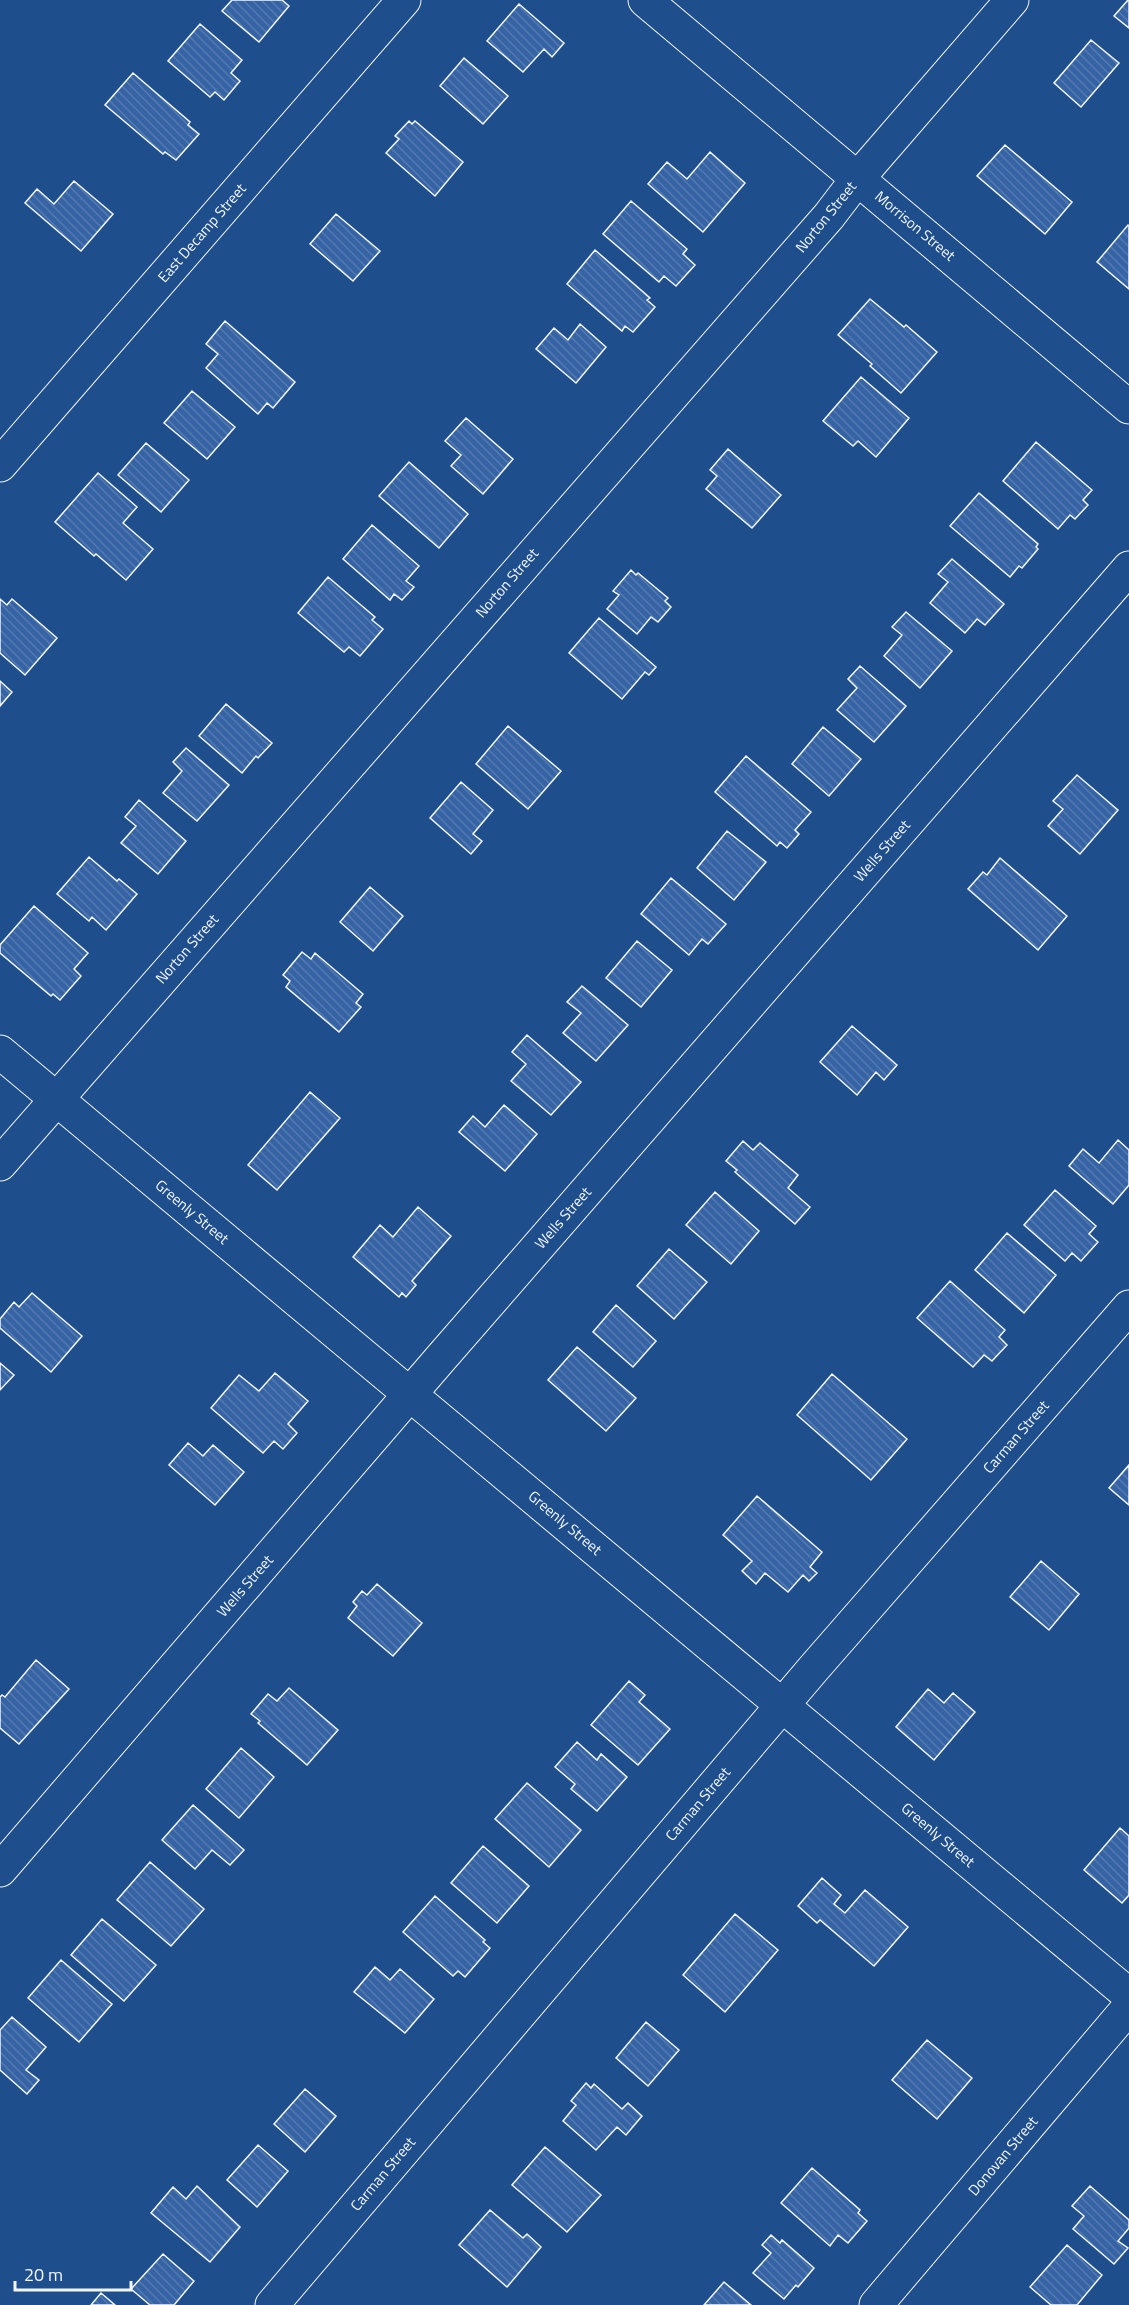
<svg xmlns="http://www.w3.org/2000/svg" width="1129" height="2305" viewBox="0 0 1129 2305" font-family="'Titillium Web',sans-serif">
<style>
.building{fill:url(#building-back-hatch);stroke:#f2f6ff;stroke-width:1.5}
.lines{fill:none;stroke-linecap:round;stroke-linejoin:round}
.minor-casing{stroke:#f2f6ff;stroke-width:35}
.minor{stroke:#1f4e8c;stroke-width:33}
.labels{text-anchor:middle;stroke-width:4.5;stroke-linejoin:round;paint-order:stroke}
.street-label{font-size:15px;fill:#f2f6ff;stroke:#1f4e8c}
</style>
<defs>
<pattern id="building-back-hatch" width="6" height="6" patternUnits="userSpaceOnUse" patternTransform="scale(1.5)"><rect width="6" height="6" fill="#3563a3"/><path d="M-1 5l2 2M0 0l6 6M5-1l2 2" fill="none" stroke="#537ab1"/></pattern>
</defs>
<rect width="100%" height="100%" fill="#1f4e8c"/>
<path class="building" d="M 232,0 L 282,0 L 289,6 L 259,42 L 222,11 Z
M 1128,0 L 1129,0 L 1129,28 L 1114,16 Z
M 519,4 L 564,43 L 552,57 L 544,49 L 523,72 L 487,41 Z
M 200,24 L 242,60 L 231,73 L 240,81 L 224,100 L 215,92 L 210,97 L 168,61 Z
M 1091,40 L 1119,63 L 1081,107 L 1054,83 Z
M 464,58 L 508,96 L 483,124 L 440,86 Z
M 133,73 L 190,122 L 188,125 L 199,134 L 176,160 L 165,152 L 163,154 L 105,105 Z
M 409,121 L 412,124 L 415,121 L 463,162 L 435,196 L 386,153 L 399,139 L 395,136 Z
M 1005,145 L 1072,202 L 1045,234 L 977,176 Z
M 710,152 L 745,183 L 703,232 L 648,184 L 667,162 L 687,179 Z
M 74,181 L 113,214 L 81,251 L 25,203 L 37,189 L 54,204 Z
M 631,201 L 687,249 L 683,254 L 695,265 L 676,286 L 664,276 L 659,282 L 603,234 Z
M 336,214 L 380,251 L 353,281 L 310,244 Z
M 1128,225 L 1129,226 L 1129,289 L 1097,262 Z
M 595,250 L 650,298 L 647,300 L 655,307 L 633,332 L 625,326 L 622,331 L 567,284 Z
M 870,299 L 904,327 L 906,325 L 937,352 L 901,393 L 870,366 L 872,364 L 838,335 Z
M 225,321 L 295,382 L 273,408 L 267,403 L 258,414 L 206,368 L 218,354 L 206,344 Z
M 580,324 L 606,347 L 576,383 L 536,349 L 554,328 L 568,340 Z
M 861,377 L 909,418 L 876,457 L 858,441 L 853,446 L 823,421 Z
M 192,391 L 235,427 L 207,459 L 164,423 Z
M 466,418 L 513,459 L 483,494 L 451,466 L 461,455 L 445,441 Z
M 1036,442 L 1092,490 L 1083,500 L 1088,505 L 1075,519 L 1070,515 L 1058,529 L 1003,481 Z
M 146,443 L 189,480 L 161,512 L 118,475 Z
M 728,449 L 781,495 L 752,528 L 706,489 L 717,476 L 710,470 Z
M 409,462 L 468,514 L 439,548 L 379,496 Z
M 98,473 L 137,507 L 123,523 L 153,549 L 126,580 L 96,554 L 94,556 L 55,522 Z
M 979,493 L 1038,544 L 1036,547 L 1038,549 L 1022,568 L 1019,566 L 1010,577 L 950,526 Z
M 372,525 L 419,566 L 406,581 L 414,587 L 402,600 L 394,594 L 390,600 L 343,559 Z
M 952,559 L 1004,604 L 985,625 L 977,619 L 965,633 L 930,603 L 948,582 L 938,574 Z
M 631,570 L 636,575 L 638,573 L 668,598 L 665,601 L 671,607 L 658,622 L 651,617 L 637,634 L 607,609 L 619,595 L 613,591 Z
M 328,577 L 375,617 L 372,620 L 383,629 L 360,656 L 349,647 L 344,652 L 298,613 Z
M 0,599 L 7,605 L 12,599 L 57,638 L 25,675 L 0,653 Z
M 906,612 L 952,651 L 920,688 L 884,656 L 902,635 L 892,627 Z
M 599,618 L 656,667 L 649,675 L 645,672 L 622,699 L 569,653 Z
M 860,666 L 906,706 L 874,742 L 837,710 L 857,688 L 848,679 Z
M 0,681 L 12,692 L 0,706 Z
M 226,704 L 272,743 L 258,758 L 256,756 L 242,773 L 199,736 Z
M 508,726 L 561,771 L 528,809 L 476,764 Z
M 823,727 L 861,759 L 829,796 L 792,764 Z
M 186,748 L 229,785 L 197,821 L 163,793 L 182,771 L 173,762 Z
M 746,756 L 811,812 L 795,830 L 799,834 L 787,848 L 780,842 L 777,846 L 715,792 Z
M 1077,775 L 1118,810 L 1080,854 L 1048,826 L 1063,809 L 1053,801 Z
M 461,782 L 493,810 L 473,834 L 482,841 L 471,854 L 430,818 Z
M 139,800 L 186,841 L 158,874 L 121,843 L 136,826 L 125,817 Z
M 727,831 L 766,862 L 734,900 L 697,868 Z
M 89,857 L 117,881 L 119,879 L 137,894 L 106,930 L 92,917 L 89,921 L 57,894 Z
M 1000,858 L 1067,916 L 1038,950 L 968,889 L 983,872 L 987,875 Z
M 671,878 L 726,924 L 708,944 L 702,939 L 689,955 L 641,914 Z
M 370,887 L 403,916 L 373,951 L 340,922 Z
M 34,906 L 88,953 L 74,969 L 81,976 L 60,1000 L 53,994 L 51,996 L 0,953 L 0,945 Z
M 637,941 L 672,970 L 641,1007 L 606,978 Z
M 302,952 L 311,959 L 315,953 L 363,994 L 356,1003 L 361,1007 L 339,1032 L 286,987 L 290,981 L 283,975 Z
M 582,986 L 628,1025 L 596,1061 L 563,1033 L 581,1013 L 567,1002 Z
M 852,1026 L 897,1065 L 884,1080 L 876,1072 L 857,1095 L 820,1062 Z
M 527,1035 L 581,1082 L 551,1115 L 511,1081 L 526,1064 L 512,1052 Z
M 310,1092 L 340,1118 L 277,1190 L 248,1165 Z
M 504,1105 L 537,1134 L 505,1171 L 459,1132 L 473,1116 L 485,1127 Z
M 1118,1140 L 1129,1150 L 1129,1185 L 1113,1204 L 1069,1166 L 1083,1149 L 1099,1163 Z
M 743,1141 L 753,1150 L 760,1143 L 798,1175 L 788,1188 L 810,1207 L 795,1224 L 735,1172 L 737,1170 L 726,1161 Z
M 1055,1190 L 1096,1226 L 1089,1234 L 1098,1242 L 1081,1261 L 1072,1253 L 1065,1261 L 1024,1225 Z
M 715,1192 L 759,1231 L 731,1264 L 686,1225 Z
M 418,1207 L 451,1236 L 412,1281 L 416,1285 L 406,1297 L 402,1293 L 399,1297 L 353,1257 L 380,1225 L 393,1237 Z
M 1007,1233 L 1056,1275 L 1024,1313 L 975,1270 Z
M 669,1249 L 707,1282 L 674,1319 L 637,1286 Z
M 950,1281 L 1005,1330 L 999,1337 L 1007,1345 L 992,1361 L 984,1355 L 973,1367 L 917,1318 Z
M 32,1293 L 82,1336 L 51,1372 L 0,1328 L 0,1319 L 14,1302 L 19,1307 Z
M 616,1305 L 656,1341 L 633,1367 L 593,1332 Z
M 577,1347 L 636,1398 L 606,1431 L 548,1380 Z
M 0,1363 L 14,1375 L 0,1390 Z
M 275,1373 L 308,1401 L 288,1424 L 297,1433 L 283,1449 L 274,1441 L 263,1453 L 211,1408 L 239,1375 L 259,1391 Z
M 832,1374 L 907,1439 L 871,1480 L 797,1415 Z
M 188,1443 L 203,1456 L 213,1445 L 244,1472 L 215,1505 L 169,1465 Z
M 1129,1465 L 1129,1505 L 1109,1488 Z
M 757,1496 L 822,1552 L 810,1567 L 817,1573 L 809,1581 L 803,1575 L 788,1592 L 765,1573 L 756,1584 L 742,1571 L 752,1561 L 723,1535 Z
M 1041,1561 L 1079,1594 L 1049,1630 L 1010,1597 Z
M 377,1584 L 422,1623 L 393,1656 L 348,1618 L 357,1606 L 353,1602 L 362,1591 L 367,1595 Z
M 36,1660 L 69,1689 L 19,1744 L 0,1728 L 0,1697 L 2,1695 L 5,1697 Z
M 629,1681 L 645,1695 L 639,1702 L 670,1729 L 638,1765 L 591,1725 Z
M 289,1688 L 338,1730 L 307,1765 L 258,1723 L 260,1721 L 251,1714 L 268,1694 L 277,1701 Z
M 928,1689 L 944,1703 L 953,1693 L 975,1712 L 934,1760 L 896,1727 Z
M 577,1742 L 597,1760 L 601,1754 L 627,1777 L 597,1811 L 571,1789 L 575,1784 L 555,1767 Z
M 241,1748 L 274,1777 L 239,1818 L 206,1789 Z
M 527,1783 L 581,1830 L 549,1867 L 495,1819 Z
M 193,1805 L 244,1850 L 230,1865 L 212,1850 L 195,1869 L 162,1840 Z
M 1120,1828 L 1129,1836 L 1129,1895 L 1122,1903 L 1084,1870 Z
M 483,1846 L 529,1886 L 497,1923 L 451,1883 Z
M 150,1862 L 204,1909 L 171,1946 L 117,1900 Z
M 822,1878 L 841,1895 L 834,1904 L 845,1913 L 865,1890 L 908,1927 L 874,1966 L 820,1920 L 817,1923 L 798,1906 Z
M 435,1896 L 485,1940 L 483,1942 L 490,1948 L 465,1977 L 458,1971 L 453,1976 L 403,1932 Z
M 735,1914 L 778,1950 L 725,2012 L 683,1975 Z
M 102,1919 L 156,1965 L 124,2001 L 71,1955 Z
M 61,1960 L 112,2004 L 79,2042 L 28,1998 Z
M 375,1967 L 390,1980 L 400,1969 L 434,1999 L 405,2033 L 354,1992 Z
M 12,2017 L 46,2047 L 26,2070 L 39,2080 L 27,2094 L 0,2070 L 0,2030 Z
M 646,2022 L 679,2050 L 648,2086 L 616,2058 Z
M 927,2040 L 972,2078 L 937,2119 L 892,2080 Z
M 586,2083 L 591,2088 L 594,2084 L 622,2109 L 628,2103 L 642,2116 L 626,2135 L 617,2127 L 596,2150 L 563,2121 L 576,2105 L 571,2101 Z
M 305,2089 L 336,2116 L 305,2152 L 274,2124 Z
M 258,2145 L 288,2171 L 257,2207 L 227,2180 Z
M 545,2147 L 601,2195 L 567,2232 L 512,2185 Z
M 812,2168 L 860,2210 L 858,2213 L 867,2221 L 848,2243 L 838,2235 L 830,2246 L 781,2203 Z
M 197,2186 L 240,2227 L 210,2262 L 151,2213 L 173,2187 L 186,2199 Z
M 1090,2186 L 1129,2220 L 1129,2228 L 1118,2241 L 1128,2248 L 1114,2264 L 1073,2229 L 1084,2216 L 1072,2206 Z
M 490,2210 L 523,2238 L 527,2234 L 541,2247 L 507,2287 L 459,2245 Z
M 771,2235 L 780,2243 L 782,2240 L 814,2268 L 798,2287 L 796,2285 L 784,2299 L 753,2273 L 771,2253 L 762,2245 Z
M 1067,2245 L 1102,2275 L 1077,2305 L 1051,2305 L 1030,2287 Z
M 163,2254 L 194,2281 L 174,2305 L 150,2305 L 131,2289 Z
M 724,2282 L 751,2305 L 704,2305 Z
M 101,2293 L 115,2305 L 91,2305 Z"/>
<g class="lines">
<g class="minor-casing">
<path id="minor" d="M 645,0 L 1129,407
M 0,465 L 404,0
M 0,1052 L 1129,1995
M 0,1164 L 829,216 L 858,178 L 1012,0
M 0,1870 L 441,1358 L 1129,568
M 272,2305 L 814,1668 L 1129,1307
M 876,2305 L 1129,2007"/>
</g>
<use href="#minor" class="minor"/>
</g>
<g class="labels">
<g class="street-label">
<text transform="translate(826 217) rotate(-51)" y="5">Norton Street</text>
<text transform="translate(915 226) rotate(40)" y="5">Morrison Street</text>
<text transform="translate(202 233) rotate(-49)" y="5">East Decamp Street</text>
<text transform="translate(507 583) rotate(-49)" y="5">Norton Street</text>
<text transform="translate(882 851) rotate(-49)" y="5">Wells Street</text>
<text transform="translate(187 949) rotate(-49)" y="5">Norton Street</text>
<text transform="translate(192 1212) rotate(40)" y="5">Greenly Street</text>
<text transform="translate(563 1218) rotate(-49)" y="5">Wells Street</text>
<text transform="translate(1016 1437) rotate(-49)" y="5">Carman Street</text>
<text transform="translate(565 1523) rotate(40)" y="5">Greenly Street</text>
<text transform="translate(245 1586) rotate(-49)" y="5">Wells Street</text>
<text transform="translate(698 1804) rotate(-50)" y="5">Carman Street</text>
<text transform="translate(938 1835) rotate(40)" y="5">Greenly Street</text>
<text transform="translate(1003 2156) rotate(-50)" y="5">Donovan Street</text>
<text transform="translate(383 2174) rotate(-50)" y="5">Carman Street</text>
</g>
</g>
<path d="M15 2281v9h116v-9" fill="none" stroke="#f2f6ff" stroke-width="3"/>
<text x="24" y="2281" font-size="18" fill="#f2f6ff" stroke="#1f4e8c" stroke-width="4.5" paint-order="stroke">20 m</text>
</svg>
